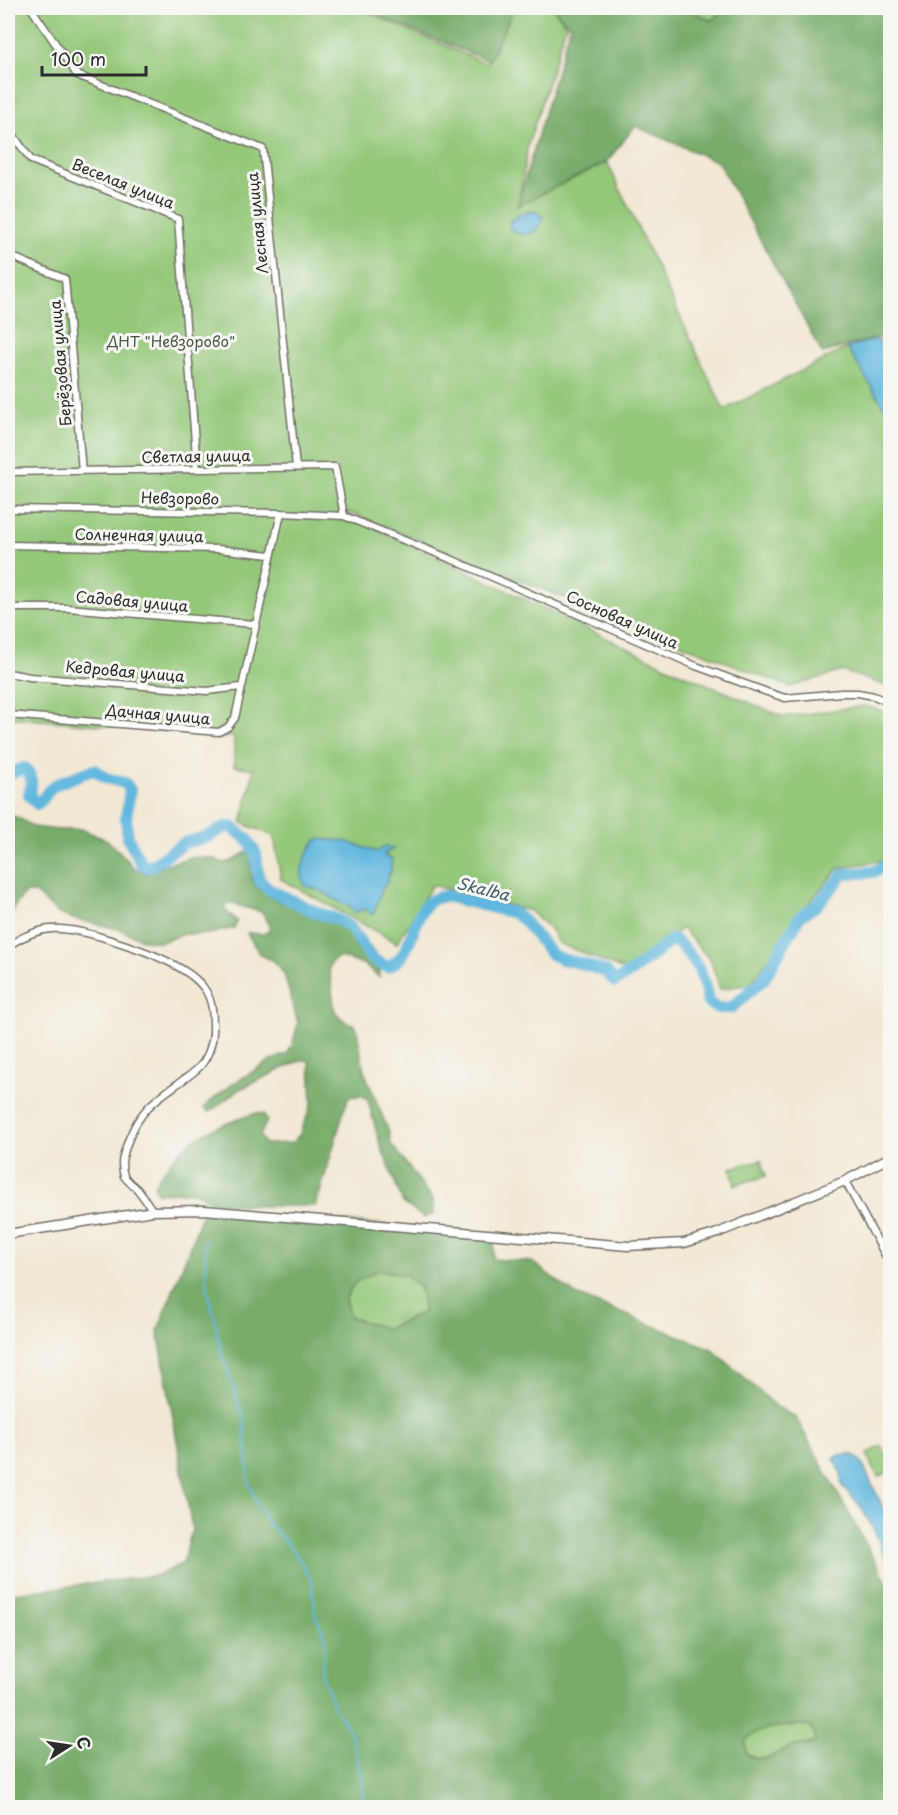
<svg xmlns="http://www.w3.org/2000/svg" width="898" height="1815" viewBox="0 0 898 1815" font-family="'Playpen Sans',sans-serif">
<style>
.green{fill:#94c879;stroke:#607a52;stroke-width:1.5}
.forest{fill:#77ac69;stroke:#516c4a;stroke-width:1.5;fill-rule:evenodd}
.water{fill:#61b7de;stroke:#467184;stroke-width:1.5}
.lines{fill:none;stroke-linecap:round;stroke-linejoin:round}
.stream{stroke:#61b7de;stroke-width:2}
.river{stroke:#61b7de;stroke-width:12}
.street-casing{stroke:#716d66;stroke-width:9}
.secondary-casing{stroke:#716d66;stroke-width:11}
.street{stroke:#fff;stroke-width:6}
.secondary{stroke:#fff;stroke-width:8}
.labels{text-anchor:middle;stroke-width:6;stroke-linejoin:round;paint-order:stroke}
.street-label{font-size:15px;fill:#2b2b2b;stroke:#f6f6f2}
.park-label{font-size:15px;fill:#4a5a42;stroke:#f6f6f2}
.water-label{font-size:16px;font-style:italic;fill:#3e5c6a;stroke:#f6f6f2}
</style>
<rect width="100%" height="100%" fill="#f6f6f2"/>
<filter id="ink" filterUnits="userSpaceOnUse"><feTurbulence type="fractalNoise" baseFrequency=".0167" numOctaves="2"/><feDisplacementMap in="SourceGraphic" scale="12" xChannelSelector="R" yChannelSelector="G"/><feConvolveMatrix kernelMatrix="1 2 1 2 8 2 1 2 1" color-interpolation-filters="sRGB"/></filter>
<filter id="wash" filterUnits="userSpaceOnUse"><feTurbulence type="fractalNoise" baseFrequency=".008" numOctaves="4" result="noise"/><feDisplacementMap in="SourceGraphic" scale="24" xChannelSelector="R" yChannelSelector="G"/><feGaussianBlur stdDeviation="1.35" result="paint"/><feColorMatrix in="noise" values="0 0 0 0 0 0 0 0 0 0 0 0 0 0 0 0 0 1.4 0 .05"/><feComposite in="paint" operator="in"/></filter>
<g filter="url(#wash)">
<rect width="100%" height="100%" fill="#f2e8d3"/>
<path class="green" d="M 8,8 L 358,8 L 487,64 L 514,8 L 553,8 L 566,25 L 528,145 L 518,205 L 607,162 L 724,410 L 847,348 L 876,339 L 890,354 L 890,687 L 842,671 L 790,687 L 348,512 L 346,514 L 676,671 L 783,717 L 865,706 L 890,713 L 890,859 L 839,868 L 809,903 L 751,984 L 720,989 L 711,961 L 682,928 L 626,971 L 558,943 L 551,930 L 530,911 L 432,885 L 397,943 L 281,879 L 274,836 L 242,823 L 254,769 L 234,766 L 234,737 L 8,717 Z
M 687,8 L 727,8 L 711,21 Z
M 761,1160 L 766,1176 L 735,1185 L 731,1168 Z
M 378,1270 L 406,1275 L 420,1288 L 424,1312 L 387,1329 L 350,1317 L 345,1300 L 355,1281 Z
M 882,1446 L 890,1462 L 890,1471 L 878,1477 L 867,1454 Z
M 801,1725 L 810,1727 L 815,1735 L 815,1742 C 807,1745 799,1745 791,1747 C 773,1753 765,1766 746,1754 L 745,1741 C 761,1726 780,1726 801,1725 Z"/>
<path class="forest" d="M 360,8 L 514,8 L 489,61 Z
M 553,8 L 687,8 L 711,21 L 727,8 L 890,8 L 890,349 L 878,337 L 822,353 L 718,162 L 635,126 L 607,162 L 517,206 L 570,26 Z
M 8,815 L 19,818 L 33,827 L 59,830 L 81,829 L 107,840 L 121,853 L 135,869 L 147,873 L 168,864 L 191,857 L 212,858 L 224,863 L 232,861 L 248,851 L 251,854 C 252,862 249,874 253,881 C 263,902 321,913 340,926 C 349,931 351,939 357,947 C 363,956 373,963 380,971 L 379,977 L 363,964 L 339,957 L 332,961 L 329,968 L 335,1012 L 347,1023 L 354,1024 L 357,1029 L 364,1071 L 389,1132 L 391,1144 L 433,1199 L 434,1213 L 424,1218 L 403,1203 L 379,1141 L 368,1100 L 362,1095 L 349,1097 L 345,1107 L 319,1196 L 315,1206 C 282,1206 248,1207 215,1202 C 207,1201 203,1194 194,1192 C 182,1190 169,1194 157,1192 L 154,1185 C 183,1138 207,1129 257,1113 L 264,1114 L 267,1121 L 260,1136 L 265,1144 L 292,1143 L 300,1134 L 312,1103 L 310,1063 L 307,1060 L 301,1060 L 240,1089 L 209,1112 L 204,1108 L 207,1104 L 234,1083 L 270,1061 L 287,1054 L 292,1046 L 298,1023 L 284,974 L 274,961 L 260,955 L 247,933 L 263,934 L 269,931 L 270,926 L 262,912 L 232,904 L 226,905 L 224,909 L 237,921 L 234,928 L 209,934 L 184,934 L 161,942 L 144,940 L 119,929 L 74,919 L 59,914 L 35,893 L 25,893 L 15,906 L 8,924 Z
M 204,1210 L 495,1234 L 493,1259 L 532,1262 L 576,1295 L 712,1349 L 777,1407 L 796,1418 L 890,1588 L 890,1807 L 8,1807 L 8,1594 L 159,1575 L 183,1563 L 192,1529 L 158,1330 ZM 378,1270 L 406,1275 L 420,1287 L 424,1312 L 387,1329 L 350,1317 L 345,1300 C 356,1276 358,1283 378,1270 ZM 801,1725 L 810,1727 L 815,1735 L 815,1742 C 807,1746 799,1745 791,1747 C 773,1754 765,1766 746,1754 L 745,1741 C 761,1726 780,1726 801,1725 Z"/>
<path class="water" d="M 535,211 L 542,216 C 542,234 521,241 509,227 L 511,220 L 516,219 L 519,214 Z
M 876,339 L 890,354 L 890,416 L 847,348 Z
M 319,839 L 345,841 L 377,852 L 385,846 L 393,849 L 384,854 L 386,857 L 392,859 L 390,875 L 388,875 L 388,882 L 383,887 L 373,915 L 364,909 L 354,913 L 349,905 C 338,904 332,897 323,892 C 317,889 310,888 304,885 C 298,871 304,861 310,849 C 313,845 313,842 319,839 Z
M 852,1454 L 861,1461 L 890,1523 L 890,1567 L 873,1528 L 859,1504 L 842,1486 L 841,1473 L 834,1459 L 838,1455 Z"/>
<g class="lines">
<path class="stream" d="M 205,1241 L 207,1285 L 222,1354 L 244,1419 L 249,1484 L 266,1521 L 295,1552 L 312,1582 L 316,1618 L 326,1637 L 322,1675 L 333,1705 L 351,1734 L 362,1779 L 363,1808"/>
<path class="river" d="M 8,774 L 25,768 C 33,777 32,784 29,795 L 37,804 C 44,800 47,791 53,786 C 56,784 91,770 95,770 L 106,778 L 125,783 L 130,789 L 126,818 L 128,838 L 142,865 L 150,867 L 184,843 L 207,837 L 225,827 L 232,827 L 248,840 L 256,854 L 259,880 L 268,889 L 318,913 L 339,920 L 350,927 L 372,959 L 387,967 C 420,956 407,899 445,896 L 514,913 L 524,921 L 551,954 L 561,959 L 583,964 L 606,972 L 615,982 L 634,970 L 673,939 C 695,956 705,976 708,1003 L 718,1008 L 731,1008 L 764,979 L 800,916 L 816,906 L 844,874 L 873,872 L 890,864"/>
</g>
</g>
<g filter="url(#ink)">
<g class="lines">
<g class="street-casing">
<path id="street" d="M 31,8 L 77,75 L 263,149 L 296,467
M 8,128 L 31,160 L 178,219 L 197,469
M 8,255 L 65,279 L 82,471
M 8,472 L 335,467 L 344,516
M 8,509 L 281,513 L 344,516 L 453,560 L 696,666 L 767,692 L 785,698 L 841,693 L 858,693 L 874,696 L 890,703
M 8,545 L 218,549 L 270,555
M 8,608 L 68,608 L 254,624
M 8,673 L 30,677 L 207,691 L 241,687
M 8,715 L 219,732 L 228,727 L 235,718 L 281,513
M 8,946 C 41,924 60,926 98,936 C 128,945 184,962 203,987 C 212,998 213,1012 213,1026 C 214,1041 208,1061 195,1071 C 165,1095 143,1101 128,1141 C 126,1148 122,1156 122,1163 C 122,1166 123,1173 124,1176 C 127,1181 133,1185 137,1189 C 143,1196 148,1204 153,1211
M 845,1181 L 890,1264"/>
</g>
<g class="secondary-casing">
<path id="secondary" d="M 8,1234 L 153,1211 L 204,1210 L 628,1246 L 684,1243 L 715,1234 L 845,1181 L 890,1157"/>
</g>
<use href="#street" class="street"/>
<use href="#secondary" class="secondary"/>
</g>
</g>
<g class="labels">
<g class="street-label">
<text transform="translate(123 184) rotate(22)" y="5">Веселая улица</text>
<text transform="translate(258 223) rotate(-96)" y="5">Лесная улица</text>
<text transform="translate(61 363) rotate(-95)" y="5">Берёзовая улица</text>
<text transform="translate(196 457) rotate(-1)" y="5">Светлая улица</text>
<text transform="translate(180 499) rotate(1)" y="5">Невзорово</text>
<text transform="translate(139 536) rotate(1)" y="5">Солнечная улица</text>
<text transform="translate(132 602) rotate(5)" y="5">Садовая улица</text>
<text transform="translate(622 620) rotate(24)" y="5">Сосновая улица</text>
<text transform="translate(125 672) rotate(5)" y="5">Кедровая улица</text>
<text transform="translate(158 715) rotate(5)" y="5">Дачная улица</text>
</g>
<g class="park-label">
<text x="171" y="347">ДНТ "Невзорово"</text>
</g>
<g class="water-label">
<text transform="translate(483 889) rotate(14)" y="6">Skalba</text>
</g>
</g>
<rect width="898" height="1815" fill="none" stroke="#f6f6f2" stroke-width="30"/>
<g transform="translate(69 1746) rotate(78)" stroke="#f6f6f2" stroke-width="4.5" paint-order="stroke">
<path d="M0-4.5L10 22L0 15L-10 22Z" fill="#2b2b2b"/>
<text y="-9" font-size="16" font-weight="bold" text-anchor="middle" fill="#2b2b2b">С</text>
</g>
<path d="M42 66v9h104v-9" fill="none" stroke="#2b2b2b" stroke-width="3"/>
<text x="51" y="66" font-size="18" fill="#2b2b2b" stroke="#f6f6f2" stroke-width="4.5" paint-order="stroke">100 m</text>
</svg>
